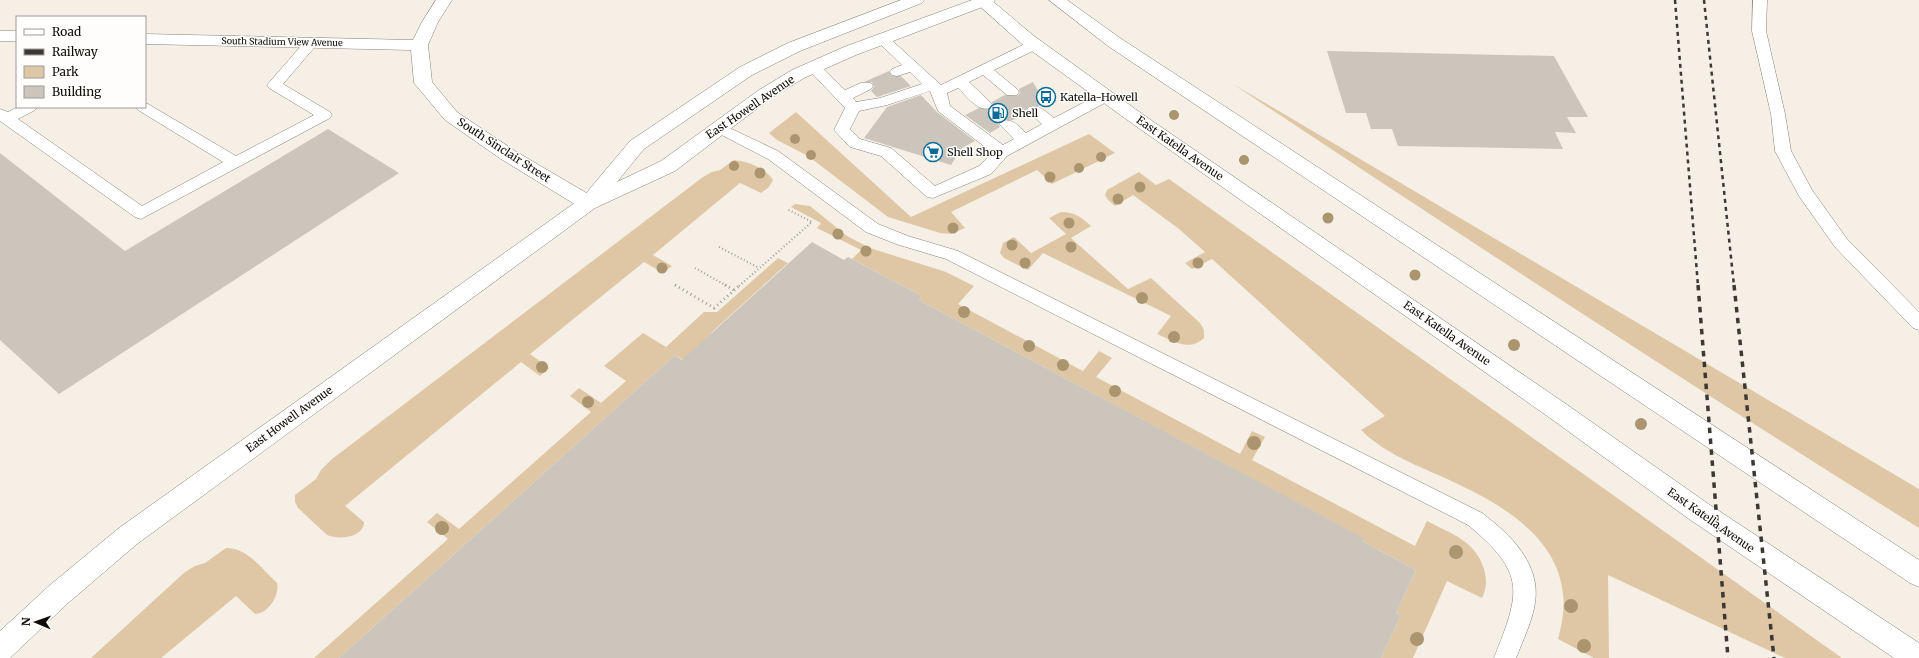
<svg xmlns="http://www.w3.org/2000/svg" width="1919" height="658" viewBox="0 0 1919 658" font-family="Merriweather,serif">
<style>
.green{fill:#dfc7a5}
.building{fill:#ccc5bc}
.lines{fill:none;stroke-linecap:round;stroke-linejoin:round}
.service-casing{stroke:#888279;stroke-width:1}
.minor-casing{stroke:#888279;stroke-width:1}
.tertiary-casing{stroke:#888279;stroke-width:1}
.primary-casing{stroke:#888279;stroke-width:1}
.path-far1{stroke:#a29c96;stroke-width:2;stroke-dasharray:1 2.5;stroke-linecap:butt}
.path{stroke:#a29c96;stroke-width:3;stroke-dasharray:1 3.5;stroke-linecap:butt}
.service{fill:#fff;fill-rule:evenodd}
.minor{fill:#fff;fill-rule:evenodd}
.tertiary{fill:#fff;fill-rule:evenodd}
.primary{fill:#fff;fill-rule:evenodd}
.rail-far1{stroke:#3c3935;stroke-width:2.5;stroke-dasharray:4 4;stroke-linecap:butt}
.rail{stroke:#3c3935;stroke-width:3.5;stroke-dasharray:5.5 5.5;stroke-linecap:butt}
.tree{fill:#aa956f}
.labels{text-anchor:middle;stroke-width:3;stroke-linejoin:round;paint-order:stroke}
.far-street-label{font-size:9px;fill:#0d0b08;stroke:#fffdfb}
.poi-label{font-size:11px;fill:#0d0b08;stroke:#fffdfb;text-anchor:start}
.street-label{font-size:11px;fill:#0d0b08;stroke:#fffdfb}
</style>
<rect width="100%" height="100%" fill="#f6efe6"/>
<path class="green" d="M 1233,84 L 1919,489 L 1919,528 C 1688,384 1460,235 1233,84 Z
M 796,112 L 911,217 L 1089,134 L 1115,153 L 1052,184 L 1037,170 L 951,212 L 965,228 L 951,234 L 940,233 L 888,217 L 808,156 L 777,140 L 769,133 Z
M 734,160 C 747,161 765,168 773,180 L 769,187 L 761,193 L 740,183 L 653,255 L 672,266 L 663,273 L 644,262 L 530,354 L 549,368 L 540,376 L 521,362 L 345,506 L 364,522 C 364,538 338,540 327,535 L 298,508 L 295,502 L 295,495 L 316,479 L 321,470 L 332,459 L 703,177 L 712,172 L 720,170 Z
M 1139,172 L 1156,185 L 1169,179 L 1842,658 L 1785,658 L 1608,575 L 1609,658 L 1594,658 L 1558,639 C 1562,624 1565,609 1563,594 C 1557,533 1495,501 1445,478 C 1416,465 1384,453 1361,430 L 1385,416 L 1212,259 L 1192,269 L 1185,263 L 1205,252 L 1179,229 L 1133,195 L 1115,206 L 1108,200 L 1105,195 L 1107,190 Z
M 795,204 L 810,206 L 847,236 L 870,248 L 946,272 L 974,286 L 958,304 L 1083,371 L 1099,351 L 1112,358 L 1096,377 L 1240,454 L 1252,431 L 1265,437 L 1252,460 L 1415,546 L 1427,521 C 1451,534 1475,540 1484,569 C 1487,581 1487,587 1482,598 L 1447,581 L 1413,658 L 1381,658 L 1401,615 L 1396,613 L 1416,570 L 1362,541 L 1363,538 L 919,300 L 922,296 L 852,259 L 861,250 L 817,228 L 821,223 L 791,207 Z
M 1061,212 C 1075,212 1081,217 1091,226 L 1071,238 L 1128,289 L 1151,278 L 1200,323 L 1204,330 L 1204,338 C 1189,352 1173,341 1157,334 L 1171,316 L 1043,253 L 1028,270 L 1004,258 L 1000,253 L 1003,243 L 1014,237 L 1031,253 L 1066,234 L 1049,218 Z
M 778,258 L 788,263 L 713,331 L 686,362 L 675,355 L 339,658 L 314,658 L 448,539 L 427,522 L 437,513 L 459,529 L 591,412 L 570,396 L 579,388 L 601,403 L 626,381 L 604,366 L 643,333 L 666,347 L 704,312 L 717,312 Z
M 226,548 C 248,548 262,569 277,583 C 280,595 268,614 255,614 L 236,596 L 161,658 L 91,658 L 185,572 L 195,566 L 205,563 Z"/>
<path class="building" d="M 1327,51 L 1554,56 L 1588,117 L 1567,117 L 1576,133 L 1555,132 L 1563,149 L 1398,146 L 1392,129 L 1371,129 L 1366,113 L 1346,113 Z
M 889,71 L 892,76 L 901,76 L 911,86 L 877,97 L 871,91 L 874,87 L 872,82 L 864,82 Z
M 1033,82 L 1045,103 L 1039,106 L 1029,106 L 1026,110 L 1027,112 L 1013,120 L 1001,120 L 998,124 L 1000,127 L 990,133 L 965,115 L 979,108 L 990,109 L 993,106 L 992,102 L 1005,95 L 1017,96 L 1020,93 L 1019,89 Z
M 921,95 L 937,112 L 975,141 L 962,148 L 951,165 L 864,138 L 887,107 Z
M 328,129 L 399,173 L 59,394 L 0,340 L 0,153 L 125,251 Z
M 812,242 L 844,260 L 848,257 L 922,296 L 919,300 L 1364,538 L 1362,541 L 1416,570 L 1396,613 L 1401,615 L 1381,658 L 339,658 L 675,355 L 682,360 Z"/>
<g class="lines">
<g class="service-casing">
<path id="service" d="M 1753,0 L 1767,0 L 1766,31 L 1785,114 L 1791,151 L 1812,190 L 1847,239 L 1919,312 L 1919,330 L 1913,328 L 1835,247 L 1799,196 L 1775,151 L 1771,114 L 1752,31 Z
M 882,35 L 887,36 L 941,85 L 1029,42 L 1039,42 L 1041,45 L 1039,48 L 994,70 L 1017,89 L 1019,92 L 1017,95 L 1007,95 L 983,75 L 969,82 L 990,102 L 992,105 L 990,108 C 977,112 967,96 958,88 L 947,93 L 950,106 L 1003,145 L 1014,139 L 999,124 L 1002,121 C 1013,118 1018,126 1026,133 L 1042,124 L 1027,110 L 1029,107 C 1039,104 1046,112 1054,118 L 1102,93 L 1107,91 L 1112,93 L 1114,96 L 1112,99 L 1007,156 L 991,174 L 933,198 L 927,197 L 881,156 L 850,147 L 834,130 L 845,108 L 806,67 L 808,64 L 818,64 L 845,90 L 861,83 L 871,83 L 873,86 L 871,89 L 853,98 L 856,102 L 880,98 L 922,84 L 910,72 L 897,76 L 892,75 L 890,72 L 892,69 L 902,65 L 875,39 L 877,36 ZM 930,91 L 938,111 L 993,153 L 979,166 L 935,186 L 891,148 L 860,139 L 850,129 L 859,111 L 887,105 Z
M 312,38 L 317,39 L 319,42 L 283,84 L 330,112 L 332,115 L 330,118 L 141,219 L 135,217 L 0,121 L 0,109 L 8,112 L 18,107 L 37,107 L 35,110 L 18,119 L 142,206 L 223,162 L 138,110 L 136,107 L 145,107 L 145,103 L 148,104 L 236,156 L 314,115 L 269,88 L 267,85 L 307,39 Z
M 719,123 L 778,151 L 878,224 L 908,236 L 958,251 L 1482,513 C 1511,535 1541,564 1535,603 C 1532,622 1523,640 1516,658 L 1494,658 C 1520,592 1527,574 1468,525 L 946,259 L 896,244 L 866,232 L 768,159 L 714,131 L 711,128 L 714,125 Z"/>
</g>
<g class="minor-casing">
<path id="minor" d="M 436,0 L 452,0 L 438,22 L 428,45 L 432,82 L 457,112 L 515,151 L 595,198 L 598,203 L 595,208 L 588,210 L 581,208 L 501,159 L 445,120 L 414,83 L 411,50 L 145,44 L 145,34 L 413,40 L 422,22 Z
M 0,31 L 17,31 L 17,41 L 0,41 Z"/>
</g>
<g class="tertiary-casing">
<path id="tertiary" d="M 901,0 L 924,0 L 922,3 L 800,51 L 752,75 L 644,149 L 617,182 L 661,161 L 759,90 L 792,70 L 844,47 L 972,0 L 995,0 L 993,3 L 856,55 L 804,78 L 771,98 L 675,171 L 595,208 L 137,544 L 68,603 L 10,658 L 0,658 L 0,631 L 50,585 L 119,528 L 583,197 L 630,141 L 740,67 L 788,43 Z"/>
</g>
<g class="primary-casing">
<path id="primary" d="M 973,0 L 991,0 L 1034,36 L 1145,116 L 1566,404 L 1707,503 L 1919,643 L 1919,658 L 1894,658 L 1689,519 L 1550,418 L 1133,124 L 1022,44 Z
M 1049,0 L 1067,0 L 1120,38 L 1919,560 L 1919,587 L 1910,583 L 1108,46 Z"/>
</g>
<path class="path-far1" d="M 719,247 L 759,268
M 695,268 L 727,286
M 675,285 L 677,286
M 739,286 L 812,222 L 787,209"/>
<path class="path" d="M 675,285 L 714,308 L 740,285
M 725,285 L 734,290"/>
<use href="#service" class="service"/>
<use href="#minor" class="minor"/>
<use href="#tertiary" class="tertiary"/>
<use href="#primary" class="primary"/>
<path class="rail-far1" d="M 1675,0 L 1698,286
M 1704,0 L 1734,286"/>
<path class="rail" d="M 1698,285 L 1728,658
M 1734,285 L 1774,658"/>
</g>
<g class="tree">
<circle cx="1174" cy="115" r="5"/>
<circle cx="795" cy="139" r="5"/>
<circle cx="811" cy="155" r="5"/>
<circle cx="1101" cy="157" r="5"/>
<circle cx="1244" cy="160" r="5"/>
<circle cx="734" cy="166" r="5"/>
<circle cx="1079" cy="168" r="5"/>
<circle cx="760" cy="173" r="5.5"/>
<circle cx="1050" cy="177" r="5.5"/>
<circle cx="1140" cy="187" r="5.5"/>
<circle cx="1118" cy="199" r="5.5"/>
<circle cx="1328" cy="218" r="5.5"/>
<circle cx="1069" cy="223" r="5.5"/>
<circle cx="953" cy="228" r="5.5"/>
<circle cx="838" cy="234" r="5.5"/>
<circle cx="1012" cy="245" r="5.5"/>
<circle cx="1071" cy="247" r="5.5"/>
<circle cx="866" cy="251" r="5.5"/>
<circle cx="1025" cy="263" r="5.5"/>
<circle cx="1198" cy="263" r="5.5"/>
<circle cx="662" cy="268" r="5.5"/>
<circle cx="1415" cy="275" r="5.5"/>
<circle cx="1142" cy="298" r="6"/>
<circle cx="964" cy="312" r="6"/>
<circle cx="1174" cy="337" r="6"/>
<circle cx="1514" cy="345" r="6"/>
<circle cx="1029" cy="346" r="6"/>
<circle cx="1063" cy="365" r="6"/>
<circle cx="542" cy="367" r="6"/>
<circle cx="1115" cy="391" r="6"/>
<circle cx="588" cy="402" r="6"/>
<circle cx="1641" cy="424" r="6"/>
<circle cx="1254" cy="443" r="7"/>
<circle cx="442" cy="528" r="7"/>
<circle cx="1456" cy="552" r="7"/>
<circle cx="1571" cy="606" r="7"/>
<circle cx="1417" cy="639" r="7"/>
<circle cx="1584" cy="646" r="7"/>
</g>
<defs>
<g id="bus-ring" transform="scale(1)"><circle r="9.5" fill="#fffdfb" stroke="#086b99" stroke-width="1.5"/><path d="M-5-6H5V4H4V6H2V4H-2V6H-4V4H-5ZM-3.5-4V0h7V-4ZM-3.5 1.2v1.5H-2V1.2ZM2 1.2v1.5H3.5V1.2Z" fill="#086b99"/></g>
<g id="fuel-ring" transform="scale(1)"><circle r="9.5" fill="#fffdfb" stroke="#086b99" stroke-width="1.5"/><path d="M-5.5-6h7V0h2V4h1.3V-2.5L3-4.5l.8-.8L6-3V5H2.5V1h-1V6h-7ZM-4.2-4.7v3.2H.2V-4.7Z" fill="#086b99"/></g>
<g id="supermarket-ring" transform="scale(1)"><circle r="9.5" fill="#fffdfb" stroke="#086b99" stroke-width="1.5"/><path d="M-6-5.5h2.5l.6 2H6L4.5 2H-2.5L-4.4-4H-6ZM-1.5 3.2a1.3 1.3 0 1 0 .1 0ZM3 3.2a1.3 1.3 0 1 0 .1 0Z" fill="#086b99"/></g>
</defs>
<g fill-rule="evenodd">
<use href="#bus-ring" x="1046" y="97"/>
<use href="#fuel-ring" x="998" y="113"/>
<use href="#supermarket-ring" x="933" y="152"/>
</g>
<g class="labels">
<g class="far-street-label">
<text transform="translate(282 42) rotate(1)" y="3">South Stadium View Avenue</text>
</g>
<g class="poi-label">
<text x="1060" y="101">Katella-Howell</text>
<text x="1012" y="117">Shell</text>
<text x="947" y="156">Shell Shop</text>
</g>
<g class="street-label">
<text transform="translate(750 107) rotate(-34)" y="4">East Howell Avenue</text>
<text transform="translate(1180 148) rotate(35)" y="4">East Katella Avenue</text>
<text transform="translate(504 150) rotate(33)" y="4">South Sinclair Street</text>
<text transform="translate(1447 333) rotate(35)" y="4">East Katella Avenue</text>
<text transform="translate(289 419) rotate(-36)" y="4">East Howell Avenue</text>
<text transform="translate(1711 520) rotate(35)" y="4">East Katella Avenue</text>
</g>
</g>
<rect x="16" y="16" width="130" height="92" fill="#fffdfb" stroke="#9e9c9a"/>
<rect x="24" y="29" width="20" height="6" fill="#ffffff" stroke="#9e9c9a"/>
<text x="52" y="36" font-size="12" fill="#0d0b08">Road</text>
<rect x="24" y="49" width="20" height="6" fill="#3c3935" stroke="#9e9c9a"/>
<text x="52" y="56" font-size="12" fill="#0d0b08">Railway</text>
<rect x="24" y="66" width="20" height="12" fill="#dfc7a5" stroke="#9e9c9a"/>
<text x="52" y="76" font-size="12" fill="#0d0b08">Park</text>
<rect x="24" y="86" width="20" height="12" fill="#ccc5bc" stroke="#9e9c9a"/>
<text x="52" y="96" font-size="12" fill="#0d0b08">Building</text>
<g transform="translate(36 622) rotate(272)" stroke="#fffdfb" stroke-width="3" paint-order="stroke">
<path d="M0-3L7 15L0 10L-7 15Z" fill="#0d0b08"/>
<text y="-6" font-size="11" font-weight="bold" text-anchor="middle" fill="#0d0b08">N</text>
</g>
</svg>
